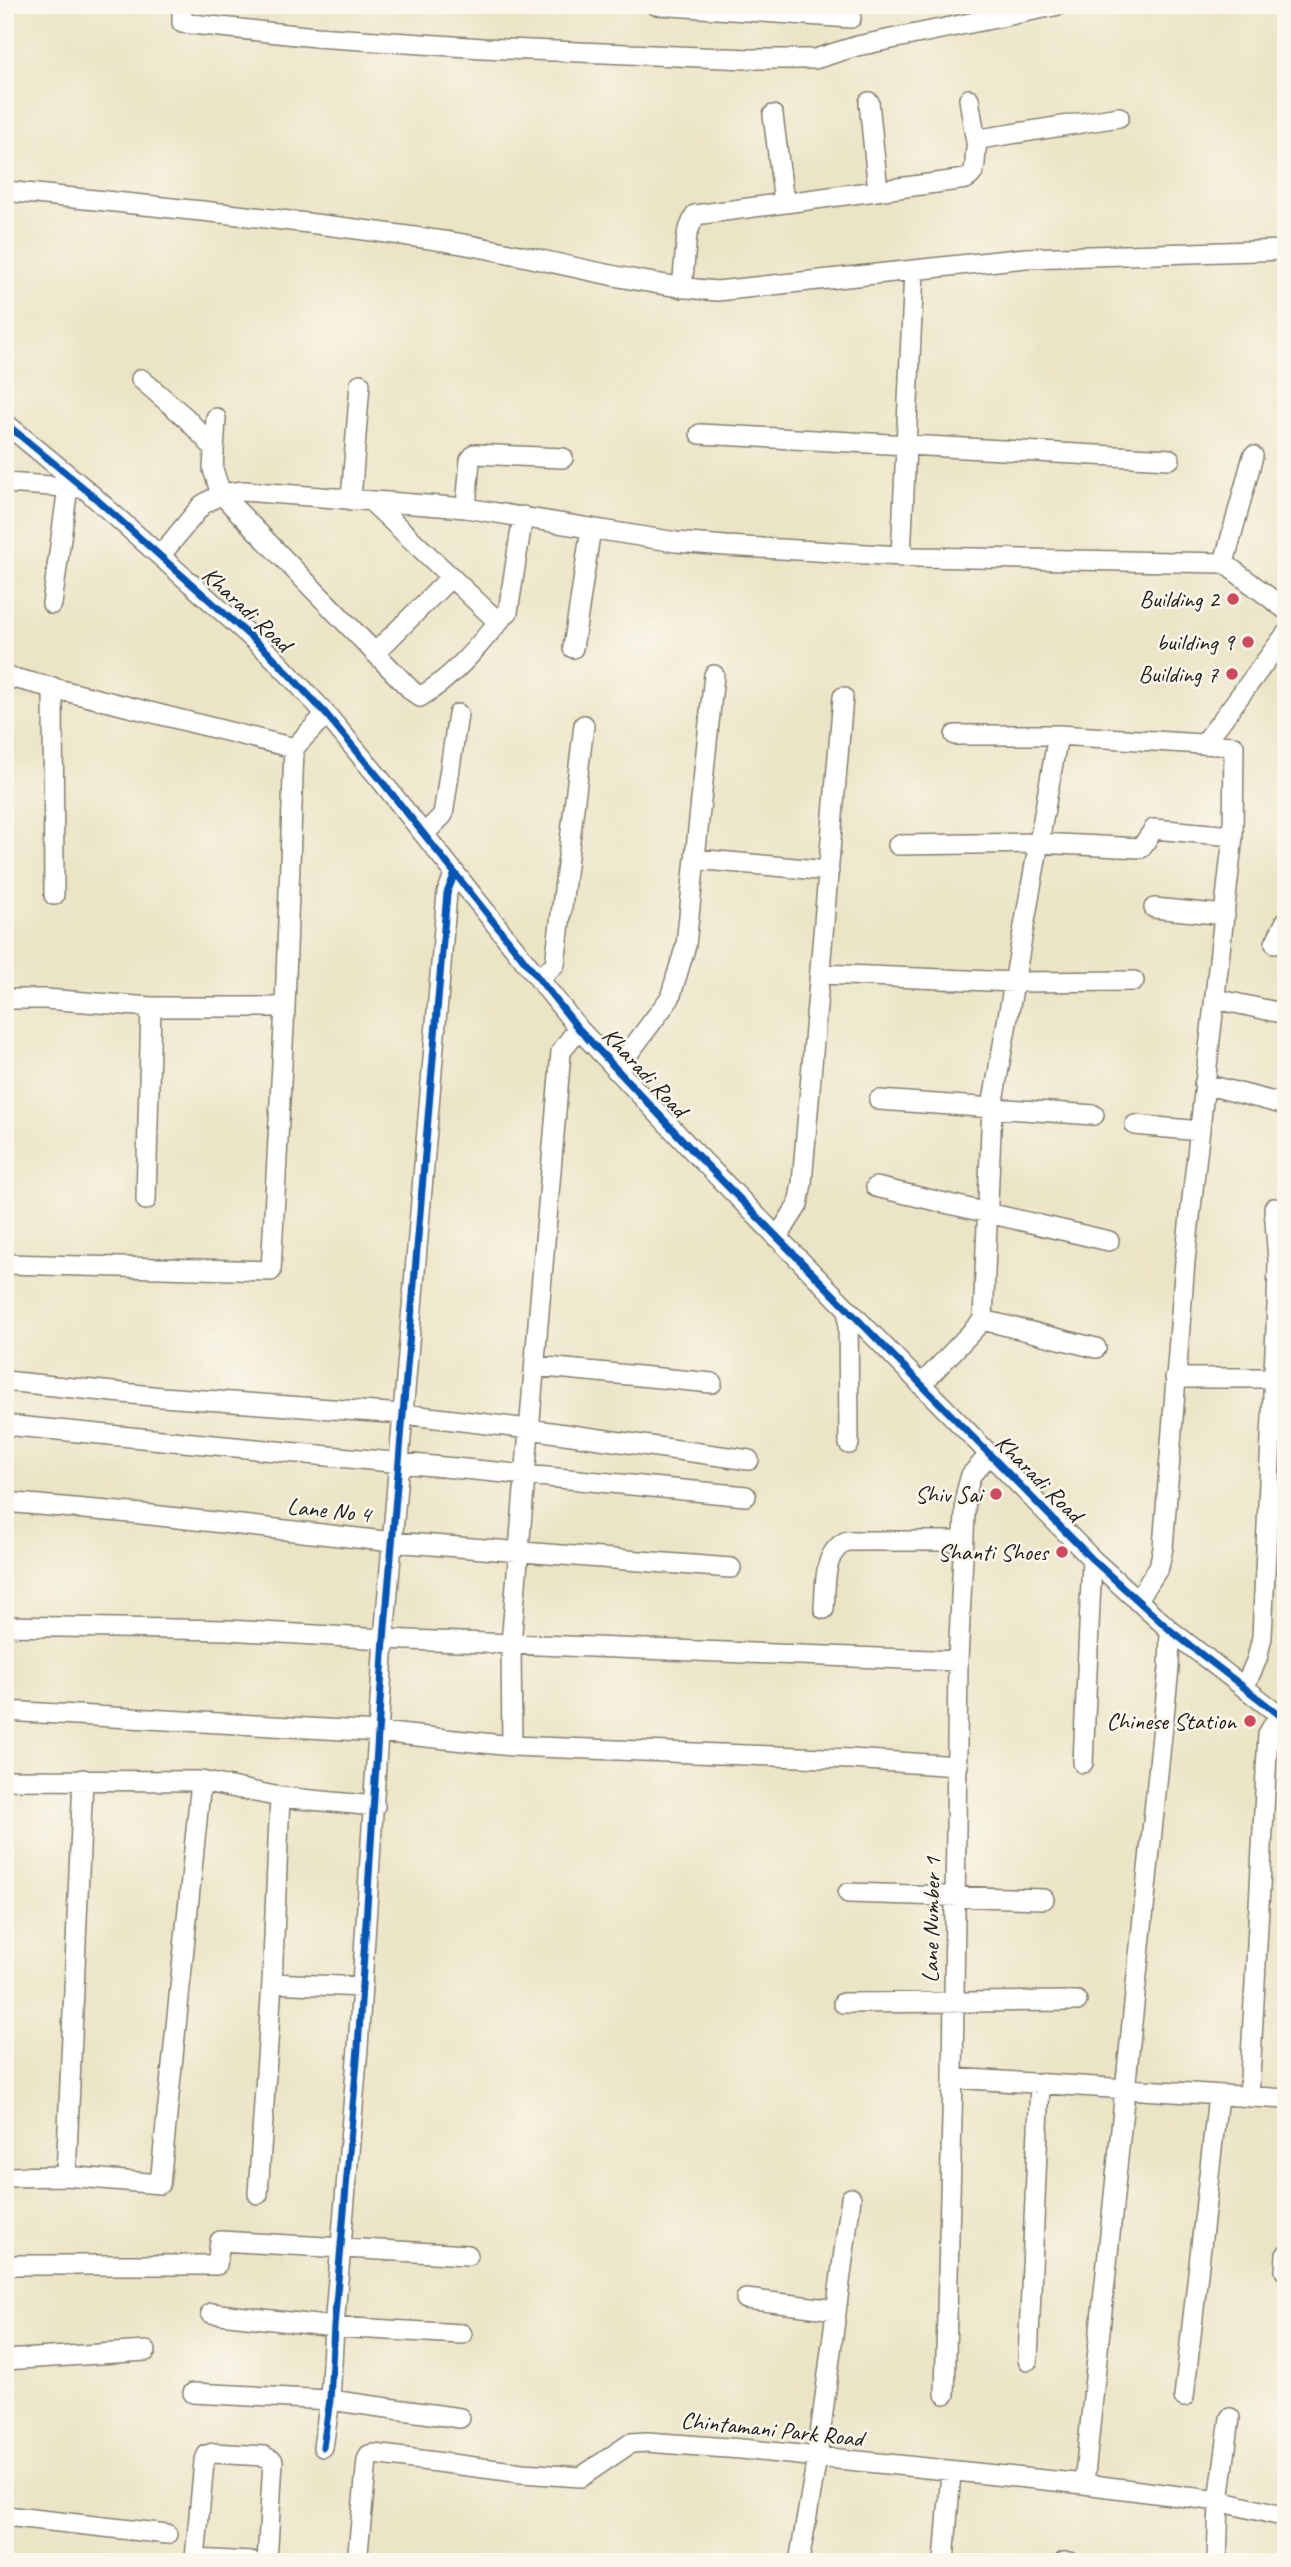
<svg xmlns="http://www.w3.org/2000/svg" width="1291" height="2567" viewBox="0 0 1291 2567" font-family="Caveat,sans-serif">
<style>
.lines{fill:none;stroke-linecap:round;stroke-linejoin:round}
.minor-casing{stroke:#848070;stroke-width:22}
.minor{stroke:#fff;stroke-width:19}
.cycleway-casing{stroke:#fbf7ec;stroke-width:11}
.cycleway{stroke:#0057b8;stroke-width:7}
.poi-dot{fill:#d1495b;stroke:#fbf7ec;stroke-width:2.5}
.labels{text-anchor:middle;stroke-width:5;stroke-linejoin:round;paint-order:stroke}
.poi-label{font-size:24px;fill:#1c1c1c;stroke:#fbf7ec;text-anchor:end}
.street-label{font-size:24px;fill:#1c1c1c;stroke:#fbf7ec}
</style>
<rect width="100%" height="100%" fill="#fbf7ec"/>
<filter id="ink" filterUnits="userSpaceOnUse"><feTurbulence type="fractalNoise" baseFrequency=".0143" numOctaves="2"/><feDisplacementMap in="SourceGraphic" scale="14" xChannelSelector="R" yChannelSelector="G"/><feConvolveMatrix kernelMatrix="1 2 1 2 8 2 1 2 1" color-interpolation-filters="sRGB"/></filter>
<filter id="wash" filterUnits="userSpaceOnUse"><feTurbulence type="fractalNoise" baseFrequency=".00686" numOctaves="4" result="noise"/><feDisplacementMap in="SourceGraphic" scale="28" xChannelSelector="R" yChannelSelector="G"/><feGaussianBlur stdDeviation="1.57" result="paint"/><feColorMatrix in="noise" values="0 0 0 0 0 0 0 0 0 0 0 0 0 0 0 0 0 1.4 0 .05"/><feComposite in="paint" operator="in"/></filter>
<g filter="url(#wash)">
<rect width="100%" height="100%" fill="#ebe4c5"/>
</g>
<g filter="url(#ink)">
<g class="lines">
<g class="minor-casing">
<path id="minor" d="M 182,5 L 182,23 L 316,37 L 483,48 L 749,59 L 815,59 L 857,46 L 1059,5
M 656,5 L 851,18
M 969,99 L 976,142
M 869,102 L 878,191
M 773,115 L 784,202
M 5,191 C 154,206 302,220 450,242 C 539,256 626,284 717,291 L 1026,258 L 1286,250
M 682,288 L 687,234 L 695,215 L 966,179 C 982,170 970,152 980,139 L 1119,117
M 141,379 L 185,417 L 214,448
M 216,418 L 213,469 L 221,494 L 412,691 L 420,697 C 454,677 480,644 505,614
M 5,423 L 85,489 L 271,655 L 326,714 L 380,779 L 578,1028 L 693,1151 L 1092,1559 L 1170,1630 L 1286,1720
M 700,434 L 1170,459
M 5,483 L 81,488
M 351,500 L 360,384
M 372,502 L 493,617 L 502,617 L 508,612 L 523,516
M 466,508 L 470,460 L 475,454 L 563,458
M 160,556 L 202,505 L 221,494 L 243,491 L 466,508 L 676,542 L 726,546 L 919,557 L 1224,563 L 1286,610
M 901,557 L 914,270
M 1224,563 L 1253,456
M 52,604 L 68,487
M 573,648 L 591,528
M 375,653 L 451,577
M 5,676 L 294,748
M 53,687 L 54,895
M 955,735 L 1058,735 L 1234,746 L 1233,836 L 1185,1261 L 1163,1548 L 1159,1567 L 1137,1601
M 1204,744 L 1286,634
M 424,834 L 443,815 L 458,714
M 898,845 L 1038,843 L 1141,848 L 1154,829 L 1233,836
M 695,859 L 829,871
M 1154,908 L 1225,915
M 1275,943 L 1286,921
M 821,974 L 1014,982 L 1134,981
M 539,978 L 555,964 L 584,725
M 5,999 L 45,999 L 151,1007 L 285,1007
M 1216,999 L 1286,1014
M 616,1070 L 670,998 L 686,945 L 714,675
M 1204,1084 L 1286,1105
M 879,1100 L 1094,1115
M 1135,1125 L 1200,1131
M 876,1187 L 1109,1241
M 146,1200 L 151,1007
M 777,1238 L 798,1205 L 802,1183 L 843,697
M 5,1264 L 271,1271 L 285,1007 L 294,748 L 326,714
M 848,1310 L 849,1444
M 983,1320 L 1096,1348
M 535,1366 L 712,1383
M 1175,1378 L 1273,1378
M 5,1381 L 162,1397 L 403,1414 L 529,1429 L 749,1460
M 921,1385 L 983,1320 L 992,1107 L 1058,735
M 5,1425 L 746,1496
M 5,1502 L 142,1514 L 393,1542 L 731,1568
M 824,1609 C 826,1586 822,1552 847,1541 L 963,1541
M 5,1626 L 227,1630 L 384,1639 L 958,1661
M 1245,1686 L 1257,1659 L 1262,1637 L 1277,1306 L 1278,1260 L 1274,1208
M 5,1711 L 379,1732 L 512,1746 L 851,1759 L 958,1766
M 512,1746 L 511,1644 L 561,1052 L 578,1028
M 1083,1763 L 1092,1559
M 5,1780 L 201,1781 L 280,1797 L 375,1806
M 848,1893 L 1044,1899
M 272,1983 L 362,1987
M 843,2003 L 1077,2001
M 953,2078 L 1286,2099
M 1249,2097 L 1268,1734 L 1279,1715
M 66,2176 L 83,1779
M 5,2177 L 66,2176 L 160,2184 L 201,1781
M 258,2194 L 272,1983 L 280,1797
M 5,2265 L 217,2265 L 220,2241 L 468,2255
M 1285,2271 L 1286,2255
M 746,2299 L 836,2310
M 211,2313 L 334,2327 L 462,2334
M 5,2360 L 146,2351
M 1028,2360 L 1040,2083
M 193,2393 L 330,2400 L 460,2418
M 945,2394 L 953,2078 L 958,1661 L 966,1493 L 971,1475 L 989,1455
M 1184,2397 L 1218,2096
M 323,2447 L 330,2400 L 334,2327 L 358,2048 L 384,1639 L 447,893 L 455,873
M 1084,2484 L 1169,1668 L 1170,1630
M 5,2516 L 167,2534
M 195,2559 L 204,2462 L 207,2455 L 213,2453 L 264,2456 L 273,2461 L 267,2562
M 195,2562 L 195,2559 L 251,2562
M 357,2562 L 367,2460 L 369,2455 L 374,2454 L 522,2473 L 581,2477 L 631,2443 L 647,2442 L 741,2449 L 1084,2484 L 1219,2501 L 1286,2517
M 799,2562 L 817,2458 L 851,2198
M 944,2562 L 951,2472
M 1064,2562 L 1069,2562
M 1217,2562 L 1219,2501 L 1230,2418"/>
</g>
<use href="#minor" class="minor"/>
<g class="cycleway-casing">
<path id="cycleway" d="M 5,423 L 85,489 L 271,655 L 326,714 L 380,779 L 578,1028 L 693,1151 L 1092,1559 L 1170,1630 L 1286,1720
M 323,2447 L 330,2400 L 334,2327 L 358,2048 L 384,1639 L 447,893 L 455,873"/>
</g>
<use href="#cycleway" class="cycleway"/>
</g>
</g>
<g class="poi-dot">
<circle cx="1233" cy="599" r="7"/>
<circle cx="1248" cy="642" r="7"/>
<circle cx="1232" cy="674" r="7"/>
<circle cx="996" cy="1494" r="7"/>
<circle cx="1062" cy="1552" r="7"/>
<circle cx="1250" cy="1721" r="7"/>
</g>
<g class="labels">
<g class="poi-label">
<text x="1219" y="607">Building 2</text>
<text x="1234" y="650">building 9</text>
<text x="1218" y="682">Building 7</text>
<text x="982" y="1502">Shiv Sai</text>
<text x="1048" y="1560">Shanti Shoes</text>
<text x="1236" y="1729">Chinese Station</text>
</g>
<g class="street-label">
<text transform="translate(247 609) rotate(43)" y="8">Kharadi Road</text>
<text transform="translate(645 1072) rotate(47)" y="8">Kharadi Road</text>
<text transform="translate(1039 1478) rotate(45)" y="8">Kharadi Road</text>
<text transform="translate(329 1510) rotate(6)" y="8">Lane No 4</text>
<text transform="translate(931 1920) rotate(-89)" y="8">Lane Number 1</text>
<text transform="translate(772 2429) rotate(6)" y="8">Chintamani Park Road</text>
</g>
</g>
<rect width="1291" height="2567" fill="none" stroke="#fbf7ec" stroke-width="28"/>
</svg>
